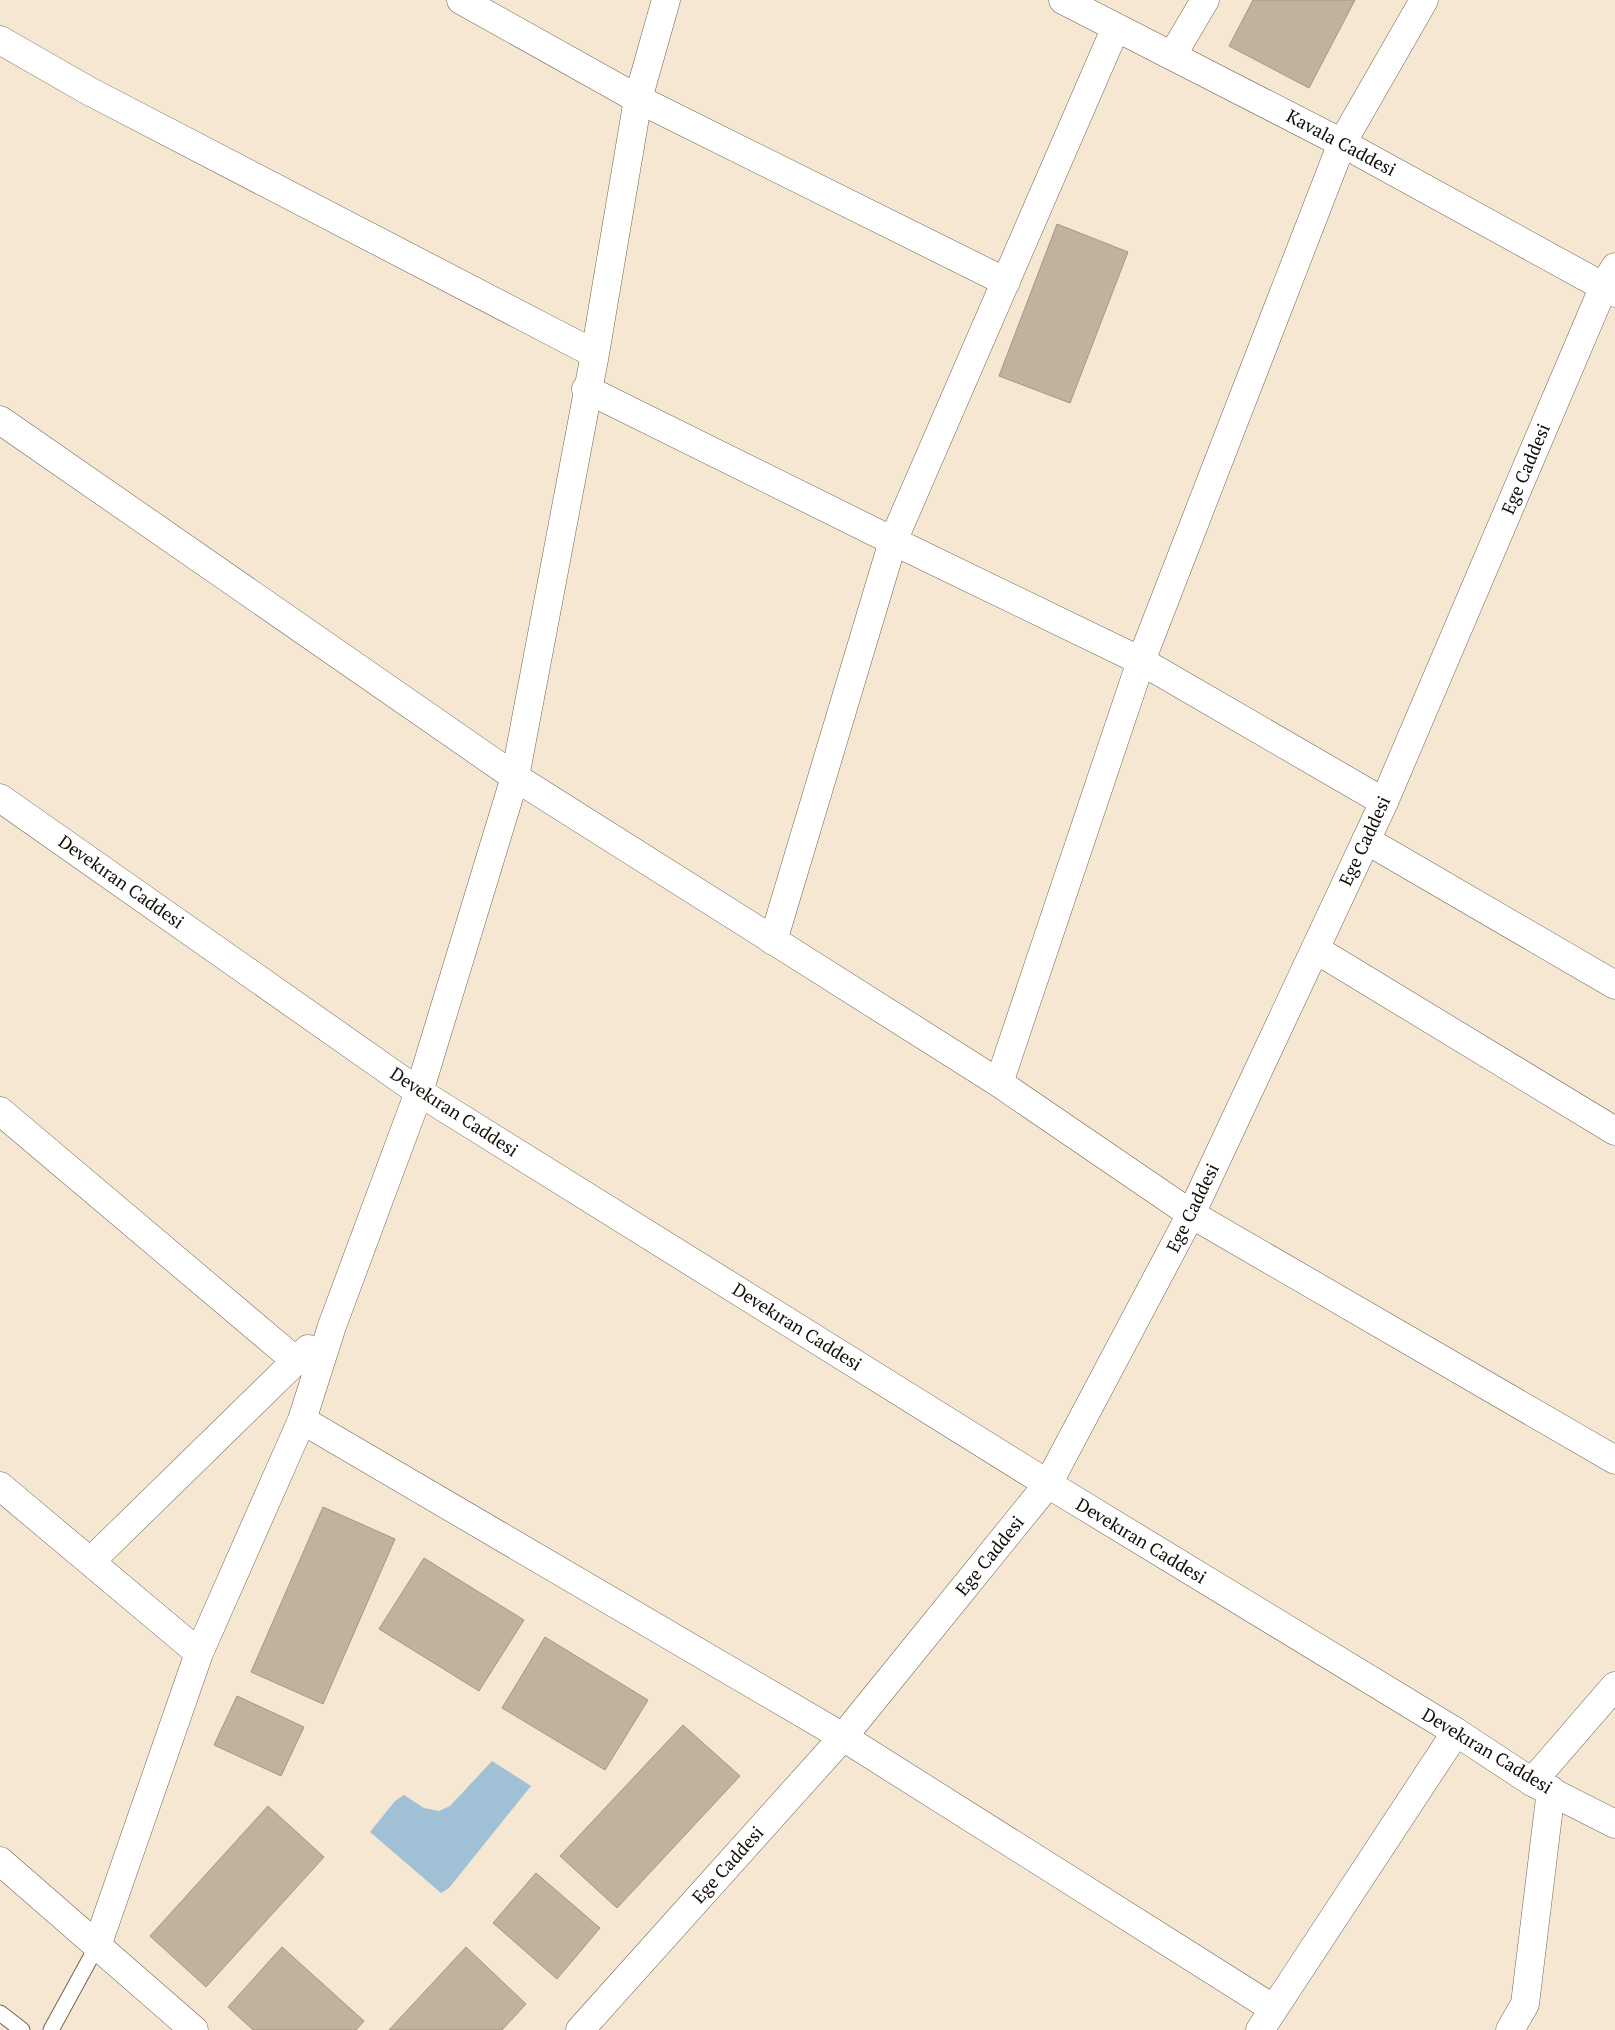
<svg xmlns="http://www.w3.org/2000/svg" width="1615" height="2030" viewBox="0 0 1615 2030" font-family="'PT Serif',serif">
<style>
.water{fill:#a0c0d5}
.building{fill:#c0b29f;stroke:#a69785}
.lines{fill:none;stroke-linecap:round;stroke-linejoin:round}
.service-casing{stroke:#716453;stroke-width:17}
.minor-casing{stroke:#716453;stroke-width:29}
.tertiary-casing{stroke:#716453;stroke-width:29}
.secondary-casing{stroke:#716453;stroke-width:29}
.service{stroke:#fff;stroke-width:15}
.minor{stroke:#fff;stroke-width:28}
.tertiary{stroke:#fff;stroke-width:28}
.secondary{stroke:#fff;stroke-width:28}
.labels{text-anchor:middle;stroke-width:5;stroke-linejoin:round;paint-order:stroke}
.street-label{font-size:18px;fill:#120d07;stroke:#fff}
</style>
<rect width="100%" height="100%" fill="#f6e7d3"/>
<path class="water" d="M 492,1761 L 531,1786 L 449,1888 L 441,1893 L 370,1832 L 395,1801 L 404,1795 L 424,1808 L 439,1811 L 450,1806 Z"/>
<path class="building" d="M 1253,0 L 1355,0 L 1309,88 L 1229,46 Z
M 1057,224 L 1128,252 L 1070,403 L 999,376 Z
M 323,1507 L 395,1539 L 323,1704 L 251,1672 Z
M 424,1558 L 524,1620 L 479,1691 L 379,1629 Z
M 545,1637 L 648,1700 L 605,1770 L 502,1708 Z
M 237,1696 L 304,1727 L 281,1776 L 214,1745 Z
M 683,1725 L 740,1776 L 617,1908 L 560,1856 Z
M 268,1806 L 324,1857 L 206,1987 L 150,1936 Z
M 536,1873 L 600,1928 L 557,1979 L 493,1923 Z
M 282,1947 L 364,2021 L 356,2030 L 253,2030 L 228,2007 Z
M 466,1947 L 526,2004 L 502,2030 L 389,2030 Z"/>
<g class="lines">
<g class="service-casing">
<path id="service" d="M 0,2013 L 22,2030
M 51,2030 L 97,1946"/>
</g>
<g class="minor-casing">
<path id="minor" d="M 461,0 L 638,99 L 1006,282
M 1063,0 L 1342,143 L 1615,293
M 0,40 L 89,91 L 595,354
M 1172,56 L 1205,0
M 586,389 L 893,541 L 1141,661 L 1384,802
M 0,420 L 515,777 L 999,1083 L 1191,1214 L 1615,1460
M 1366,840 L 1615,985
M 773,941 L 893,541 L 1116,27
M 1315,949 L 1615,1131
M 999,1083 L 1141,661 L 1342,143 L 1424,0
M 0,1111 L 296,1361
M 302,1420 L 843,1737 L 1274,2009
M 0,1486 L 199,1653
M 91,1561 L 308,1349
M 1532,1782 L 1615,1686
M 0,1861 L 194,2030
M 97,1946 L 199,1653 L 302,1420 L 332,1326 L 419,1092 L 515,777 L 595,354 L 638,99 L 666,0
M 1260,2030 L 1456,1732
M 1510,2030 L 1525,2004 L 1551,1790"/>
</g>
<g class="tertiary-casing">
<path id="tertiary" d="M 0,798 L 419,1092 L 1048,1484 L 1456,1732 L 1532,1782 L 1615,1824"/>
</g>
<g class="secondary-casing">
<path id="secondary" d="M 580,2030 L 843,1737 L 1048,1484 L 1191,1214 L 1384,802 L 1604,286 L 1615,267"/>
</g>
<use href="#service" class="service"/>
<use href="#minor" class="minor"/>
<use href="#tertiary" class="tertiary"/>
<use href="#secondary" class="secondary"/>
</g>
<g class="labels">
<g class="street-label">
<text transform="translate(1341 143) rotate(28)" y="6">Kavala Caddesi</text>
<text transform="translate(1526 469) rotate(-67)" y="6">Ege Caddesi</text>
<text transform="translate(1365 841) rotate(-65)" y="6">Ege Caddesi</text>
<text transform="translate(121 882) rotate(35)" y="6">Devekıran Caddesi</text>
<text transform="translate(454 1112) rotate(33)" y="6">Devekıran Caddesi</text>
<text transform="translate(1193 1208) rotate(-64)" y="6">Ege Caddesi</text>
<text transform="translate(797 1327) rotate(32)" y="6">Devekıran Caddesi</text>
<text transform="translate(1141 1541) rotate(31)" y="6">Devekıran Caddesi</text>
<text transform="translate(990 1556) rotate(-51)" y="6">Ege Caddesi</text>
<text transform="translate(1487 1751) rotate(31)" y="6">Devekıran Caddesi</text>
<text transform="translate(728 1865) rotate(-48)" y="6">Ege Caddesi</text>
</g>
</g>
</svg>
